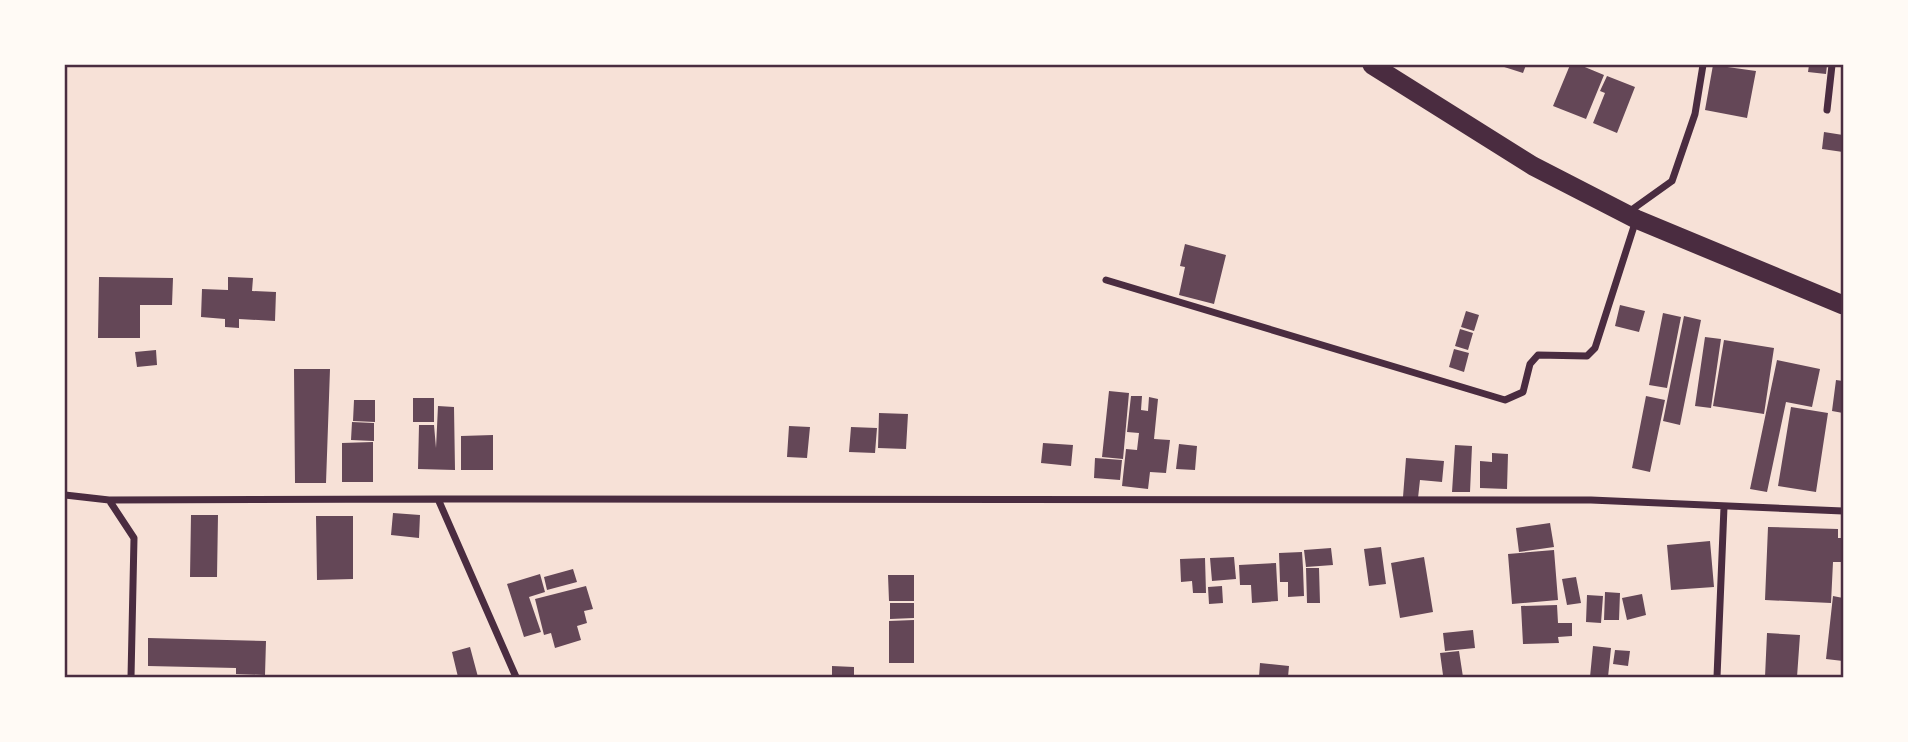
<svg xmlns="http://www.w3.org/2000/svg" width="1908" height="742" viewBox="0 0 1908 742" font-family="Manrope,sans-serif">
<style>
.building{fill:#644757}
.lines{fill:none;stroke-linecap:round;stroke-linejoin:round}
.minor{stroke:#4a2c40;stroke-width:7}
.trunk{stroke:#4a2c40;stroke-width:19}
.neatline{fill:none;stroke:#4a2c40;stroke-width:2.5}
</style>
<rect width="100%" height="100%" fill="#f7e1d7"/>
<path class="building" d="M 1498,65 L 1526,65 L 1523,73 Z
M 1570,65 L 1580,65 L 1604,75 L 1586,119 L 1553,106 Z
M 1713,65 L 1756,71 L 1747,118 L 1705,110 Z
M 1809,65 L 1827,65 L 1826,74 L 1808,72 Z
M 1607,76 L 1635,87 L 1617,133 L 1593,123 L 1605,93 L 1600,91 Z
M 1824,132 L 1843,135 L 1843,152 L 1822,149 Z
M 1185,244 L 1226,255 L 1214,304 L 1179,295 L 1185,267 L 1180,266 Z
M 99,277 L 173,278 L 172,305 L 140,305 L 140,338 L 98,338 Z
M 228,277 L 253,278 L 252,291 L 276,292 L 275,321 L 239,319 L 239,328 L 225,327 L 225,319 L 201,317 L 202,289 L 228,290 Z
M 1620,305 L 1645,311 L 1639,332 L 1615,326 Z
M 1466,311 L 1479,315 L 1474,331 L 1461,327 Z
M 1663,313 L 1681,317 L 1667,388 L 1649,385 Z
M 1684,316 L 1701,320 L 1680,425 L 1663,421 Z
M 1460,329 L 1473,333 L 1468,350 L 1455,346 Z
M 1705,337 L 1721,339 L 1711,408 L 1695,406 Z
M 1724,340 L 1774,348 L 1764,414 L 1713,406 Z
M 1454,349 L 1469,353 L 1464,372 L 1449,367 Z
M 156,350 L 157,365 L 137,367 L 135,352 Z
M 1777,360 L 1820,369 L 1812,407 L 1786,402 L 1767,492 L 1750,489 Z
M 294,369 L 330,369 L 326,483 L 295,483 Z
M 1836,380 L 1843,381 L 1843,413 L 1832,411 Z
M 1109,391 L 1129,393 L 1123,459 L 1102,457 Z
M 1131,396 L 1142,396 L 1141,410 L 1148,411 L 1149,397 L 1158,399 L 1154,439 L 1170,440 L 1166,473 L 1150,472 L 1148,489 L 1122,486 L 1126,449 L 1137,450 L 1139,433 L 1127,432 Z
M 1646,396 L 1665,400 L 1650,472 L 1632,468 Z
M 413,398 L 434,398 L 434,422 L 413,422 Z
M 354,400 L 375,400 L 375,422 L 353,421 Z
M 438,406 L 454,407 L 455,470 L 418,469 L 419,425 L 434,425 L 436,448 Z
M 1791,407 L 1828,413 L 1816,492 L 1778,486 Z
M 879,413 L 908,414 L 906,449 L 878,448 Z
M 352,422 L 374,423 L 374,441 L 351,440 Z
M 789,426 L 810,427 L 807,458 L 787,457 Z
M 851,427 L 877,428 L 875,453 L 849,452 Z
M 493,435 L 493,470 L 461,470 L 461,436 Z
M 373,442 L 373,482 L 342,482 L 342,443 Z
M 1043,443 L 1073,445 L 1071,466 L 1041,463 Z
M 1179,444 L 1197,446 L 1195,470 L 1176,469 Z
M 1455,445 L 1472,446 L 1470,492 L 1452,492 Z
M 1492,453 L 1508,454 L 1507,489 L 1480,488 L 1480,461 L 1492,462 Z
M 1095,458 L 1122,460 L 1120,480 L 1094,478 Z
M 1406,458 L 1444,461 L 1442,482 L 1420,480 L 1418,498 L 1403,497 Z
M 393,513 L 420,515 L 419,538 L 391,535 Z
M 191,515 L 218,515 L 217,577 L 190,577 Z
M 316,516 L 353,516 L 353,579 L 317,580 Z
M 1550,523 L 1554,547 L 1519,552 L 1516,528 Z
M 1768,527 L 1838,529 L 1838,538 L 1843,538 L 1843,562 L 1833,562 L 1831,603 L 1765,600 Z
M 1710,541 L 1714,587 L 1671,590 L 1667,545 Z
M 1381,547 L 1386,584 L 1369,586 L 1364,549 Z
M 1331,548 L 1333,565 L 1306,567 L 1304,550 Z
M 1554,550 L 1558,600 L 1512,604 L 1508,554 Z
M 1302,552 L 1303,568 L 1298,568 L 1303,568 L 1304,596 L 1288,597 L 1288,582 L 1280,582 L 1279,553 Z
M 1234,557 L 1236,579 L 1212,581 L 1210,558 Z
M 1424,557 L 1433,612 L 1400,618 L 1391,563 Z
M 1205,558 L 1206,593 L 1193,593 L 1192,581 L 1181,582 L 1180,559 Z
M 1276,563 L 1278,601 L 1252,603 L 1251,585 L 1240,585 L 1239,565 Z
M 1306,568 L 1319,568 L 1320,603 L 1307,603 Z
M 573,569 L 577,582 L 547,590 L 544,577 Z
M 540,574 L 545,592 L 529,597 L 541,632 L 524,637 L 507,584 Z
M 888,575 L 914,575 L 914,601 L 889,601 Z
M 1576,577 L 1581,603 L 1567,605 L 1562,579 Z
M 586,586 L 593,609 L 584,611 L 587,623 L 577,626 L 581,640 L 555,648 L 551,633 L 544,635 L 535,599 Z
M 1222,586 L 1223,603 L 1209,604 L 1208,587 Z
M 1605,592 L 1620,593 L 1619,620 L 1604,620 Z
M 1642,594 L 1646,615 L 1627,620 L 1622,598 Z
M 1587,595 L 1603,596 L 1601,623 L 1586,622 Z
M 1833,596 L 1843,598 L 1843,661 L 1826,659 Z
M 890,603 L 914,603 L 914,618 L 890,619 Z
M 1557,605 L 1558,623 L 1572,623 L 1572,636 L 1558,637 L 1559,643 L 1523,644 L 1521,606 Z
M 914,620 L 914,663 L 889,663 L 889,621 Z
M 1473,630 L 1475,648 L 1445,651 L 1443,633 Z
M 1767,633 L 1800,635 L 1797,677 L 1765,677 Z
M 148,638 L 266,641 L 265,675 L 236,674 L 236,668 L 148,666 Z
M 1593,646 L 1611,648 L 1608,677 L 1590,677 Z
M 470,647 L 478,677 L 458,677 L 452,652 Z
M 1615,650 L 1630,651 L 1628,666 L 1613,664 Z
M 1459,651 L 1463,677 L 1436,677 L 1443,675 L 1440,653 Z
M 1260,663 L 1289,666 L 1288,677 L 1259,677 Z
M 832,666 L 854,667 L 854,677 L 832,677 Z"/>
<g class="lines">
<path class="minor" d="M 1827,110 L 1832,65
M 1630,211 L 1672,181 L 1695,114 L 1703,65
M 1106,280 L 1505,400 L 1523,392 L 1530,364 L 1538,355 L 1587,356 L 1595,348 L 1636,220
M 65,495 L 109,500
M 131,677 L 134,538 L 109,500 L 438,499
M 516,677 L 438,499 L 1591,500 L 1843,511
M 1717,677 L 1724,507"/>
<path class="trunk" d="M 1372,65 L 1533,166 L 1636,219 L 1843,305"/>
</g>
<rect width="1908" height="742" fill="none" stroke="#fffaf5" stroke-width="133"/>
<rect x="66" y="66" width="1776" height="610" class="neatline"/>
</svg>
